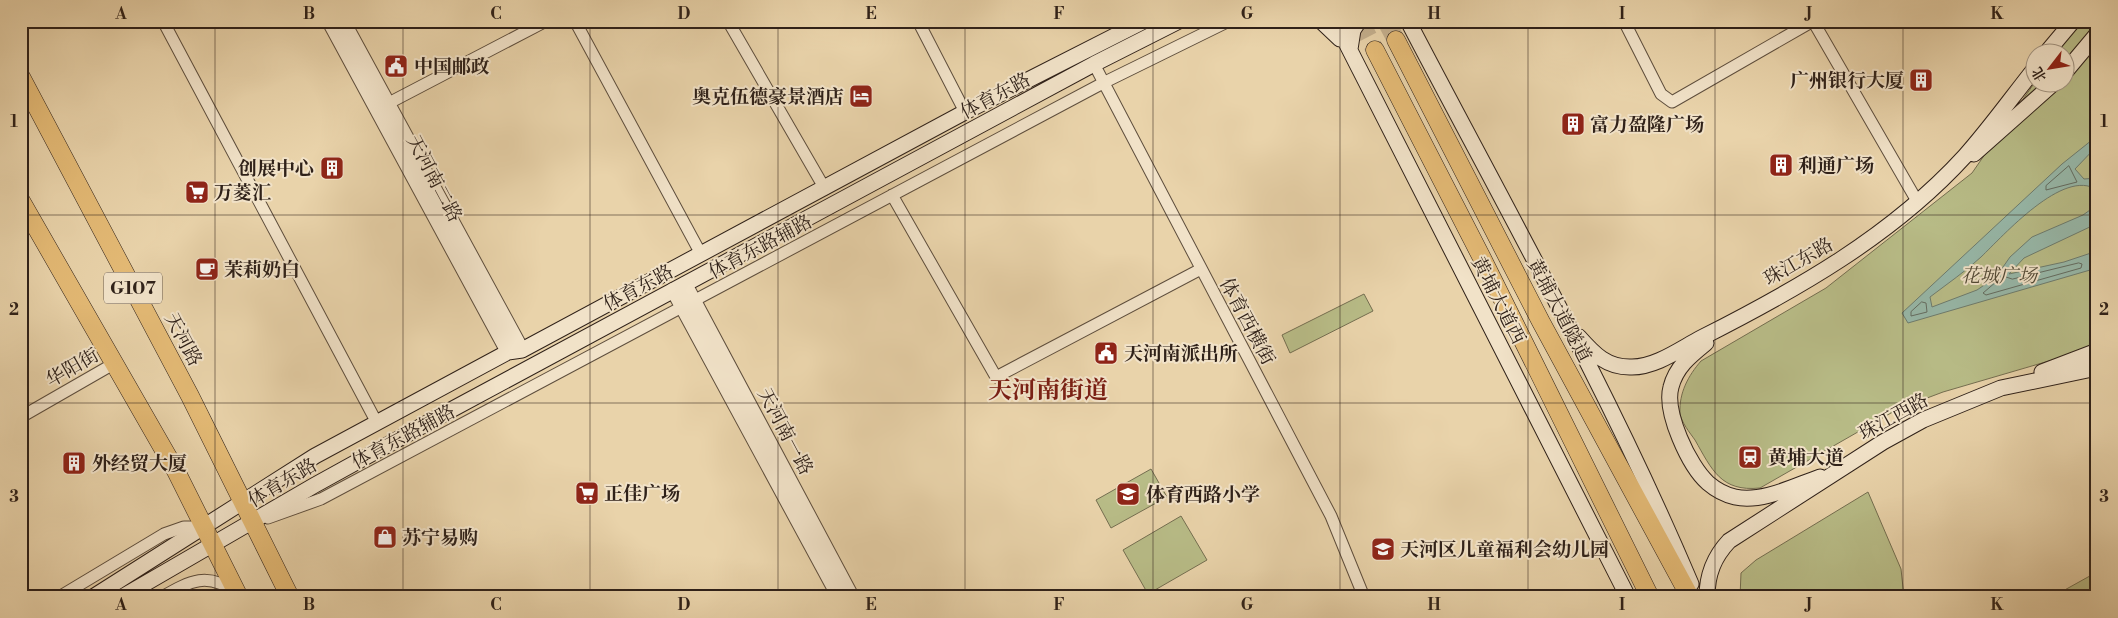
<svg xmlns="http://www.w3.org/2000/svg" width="2118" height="618" viewBox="0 0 2118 618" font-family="'Libre Bodoni','Noto Serif SC',serif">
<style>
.green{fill:#b8bc87;stroke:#746e50}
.water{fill:#97b8a9;stroke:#6d7c6f}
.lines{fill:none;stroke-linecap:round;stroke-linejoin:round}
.shore{stroke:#636c61;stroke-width:1}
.primary-tunnel{stroke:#c4af8d;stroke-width:18;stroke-dasharray:18 9;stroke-linecap:butt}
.minor-casing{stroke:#5e4e3d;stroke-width:13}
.tertiary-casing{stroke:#5e4e3d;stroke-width:16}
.secondary-casing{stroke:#2f2119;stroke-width:17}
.primary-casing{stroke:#2f2119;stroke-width:19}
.trunk-casing{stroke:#2f2119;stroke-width:19}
.minor{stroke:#f1e2c8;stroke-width:11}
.tertiary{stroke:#f1e2c8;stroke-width:14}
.secondary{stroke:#f1e2c8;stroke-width:15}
.primary{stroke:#e4ba75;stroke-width:18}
.trunk{stroke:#e4ba75;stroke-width:18}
.grid{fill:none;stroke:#2f2119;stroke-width:1;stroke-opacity:0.55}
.labels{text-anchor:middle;stroke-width:4;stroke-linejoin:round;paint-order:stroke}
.shield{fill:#f1e2c8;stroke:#695b4e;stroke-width:1}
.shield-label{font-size:18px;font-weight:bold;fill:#2f2119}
.poi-label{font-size:19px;font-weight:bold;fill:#2f2119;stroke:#f1e2c8;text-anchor:start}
.street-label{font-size:19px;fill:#2f2119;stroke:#f1e2c8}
.park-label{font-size:19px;font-style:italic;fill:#514834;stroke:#f1e2c8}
.district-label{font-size:24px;font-weight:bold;fill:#7a1f14;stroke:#f1e2c8}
.neatline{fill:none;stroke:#2f2119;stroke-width:2}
.grid-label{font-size:16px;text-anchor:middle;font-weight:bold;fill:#2f2119}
</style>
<rect width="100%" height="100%" fill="#e9d3aa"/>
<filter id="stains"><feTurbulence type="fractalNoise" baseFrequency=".004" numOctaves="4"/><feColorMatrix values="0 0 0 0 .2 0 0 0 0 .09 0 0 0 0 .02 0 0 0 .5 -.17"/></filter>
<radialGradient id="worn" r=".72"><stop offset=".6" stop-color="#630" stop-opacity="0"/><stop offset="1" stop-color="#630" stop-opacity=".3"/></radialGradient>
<path class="green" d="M 2082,21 L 2097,21 L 2097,350 L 2066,356 L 1943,392 L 1898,409 L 1760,488 C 1721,492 1712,470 1695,440 C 1690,433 1681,422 1680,413 C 1679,393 1688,376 1701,361 L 1826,288 L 1972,173 L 2035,82 L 2066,82 L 2066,52 L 2057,52 Z
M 1364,294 L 1373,311 L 1290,353 L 1282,335 Z
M 1151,469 L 1167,497 L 1111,528 L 1096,500 Z
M 1868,492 L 1901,569 L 1904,597 L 1740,597 L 1741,573 L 1756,560 Z
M 1181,516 L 1207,560 L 1148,594 L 1123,550 Z
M 2097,572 L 2097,597 L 2052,597 Z"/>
<path class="water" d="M 2097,136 L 2097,146 L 2075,169 L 2084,179 L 2097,178 L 2097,190 C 2064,167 2003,236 1981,257 C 1966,271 1947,284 1930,297 L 1932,307 L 1977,290 L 1996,277 L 2010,257 L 2032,237 L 2083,215 L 2097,205 L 2097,223 L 2094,225 L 2024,258 L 2009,274 L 2064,262 L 2097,251 L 2097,268 L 1908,323 L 1902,313 L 2062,164 Z"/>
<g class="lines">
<path class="shore" d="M 2069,166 L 2077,182 L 2046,190 L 2046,186 Z
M 2079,263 L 2082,264 L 2081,268 L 1986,295 L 1983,293 L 2003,276 L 2012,279 Z
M 1922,302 L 1926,303 L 1927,312 L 1911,316 L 1911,312 Z"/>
<path class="primary-tunnel" d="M 1360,21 L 1375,50
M 1386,21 L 1396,40"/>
<g class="minor-casing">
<path id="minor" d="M 163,21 L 377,423
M 575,21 L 701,254
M 728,21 L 825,189
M 918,21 L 965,112
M 1624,21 L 1661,94 L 1672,102 L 1813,21
M 1813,21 L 1917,201
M 1094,64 L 1331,516 L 1364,597
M 387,104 L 546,21
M 892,195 L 996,377 L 1201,269
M 21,417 L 115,363
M 268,518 L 321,499 L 1105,82 L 1229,21
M 59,597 L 164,534 L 184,527 L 204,527
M 162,597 C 190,581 208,571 236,593"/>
</g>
<g class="tertiary-casing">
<path id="tertiary" d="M 329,21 L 508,352
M 343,21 L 522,350
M 685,284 L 852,597
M 673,290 L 839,597"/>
</g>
<g class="secondary-casing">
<path id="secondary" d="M 1321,21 L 1340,39
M 1335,21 L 1628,597
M 1408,21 C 1505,207 1609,390 1691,584
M 1350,49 L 1353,30 L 1359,21
M 2047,52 L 2073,21
M 2066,71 L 2097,34
M 1974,154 L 2055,82
M 1579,337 C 1594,354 1607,368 1632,367 C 1656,367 1680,349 1701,338 C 1796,290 1892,236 1965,156 C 1990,128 2012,97 2036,67
M 1706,343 C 1690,356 1676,367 1671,387 C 1664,412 1689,466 1708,483 C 1715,489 1726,495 1735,497 C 1762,503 1794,486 1820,477
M 2042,372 L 2097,351
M 93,597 L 315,456 L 508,352 L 522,350 L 965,112 L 1144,21
M 122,597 L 315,485 L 449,411 L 1094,64 L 1179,21
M 1707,597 C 1707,574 1714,557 1729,541 L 1883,442 L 1923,420 L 2001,388 L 2097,368"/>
</g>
<g class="primary-casing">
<path id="primary" d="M 1396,40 L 1541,322 L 1690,597
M 1375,50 L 1484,262 L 1650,597"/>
</g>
<g class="trunk-casing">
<path id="trunk" d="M 21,77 L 190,396 L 290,597
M 21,201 L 176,471 L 239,597"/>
</g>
<use href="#minor" class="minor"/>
<use href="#tertiary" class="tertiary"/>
<use href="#secondary" class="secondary"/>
<use href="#primary" class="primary"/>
<use href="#trunk" class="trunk"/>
</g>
<path class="grid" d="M 215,21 L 215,597M 403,21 L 403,597M 590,21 L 590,597M 778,21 L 778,597M 965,21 L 965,597M 1153,21 L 1153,597M 1340,21 L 1340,597M 1528,21 L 1528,597M 1715,21 L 1715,597M 1903,21 L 1903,597M 21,215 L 2097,215M 21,403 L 2097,403"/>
<defs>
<g id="civic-square" transform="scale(1.25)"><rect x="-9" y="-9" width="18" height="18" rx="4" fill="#8f2418" stroke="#f1e2c8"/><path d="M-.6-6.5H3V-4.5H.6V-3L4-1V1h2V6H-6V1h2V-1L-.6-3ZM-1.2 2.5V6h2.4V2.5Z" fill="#fff"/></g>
<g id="building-square" transform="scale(1.25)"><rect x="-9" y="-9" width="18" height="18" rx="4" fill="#8f2418" stroke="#f1e2c8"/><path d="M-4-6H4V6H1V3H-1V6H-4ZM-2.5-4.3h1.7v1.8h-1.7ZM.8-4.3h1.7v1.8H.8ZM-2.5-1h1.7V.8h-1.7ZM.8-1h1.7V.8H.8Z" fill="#fff"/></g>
<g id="hotel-square" transform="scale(1.25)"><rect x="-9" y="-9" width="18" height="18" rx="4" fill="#8f2418" stroke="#f1e2c8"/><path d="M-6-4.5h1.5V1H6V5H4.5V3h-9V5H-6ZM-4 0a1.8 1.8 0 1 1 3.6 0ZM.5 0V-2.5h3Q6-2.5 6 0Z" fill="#fff"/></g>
<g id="supermarket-square" transform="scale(1.25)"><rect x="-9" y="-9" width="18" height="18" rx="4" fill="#8f2418" stroke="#f1e2c8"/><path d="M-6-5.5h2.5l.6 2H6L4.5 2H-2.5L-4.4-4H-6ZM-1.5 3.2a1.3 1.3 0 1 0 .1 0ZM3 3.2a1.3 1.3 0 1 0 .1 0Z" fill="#fff"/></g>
<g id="cafe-square" transform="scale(1.25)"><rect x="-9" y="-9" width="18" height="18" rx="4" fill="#8f2418" stroke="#f1e2c8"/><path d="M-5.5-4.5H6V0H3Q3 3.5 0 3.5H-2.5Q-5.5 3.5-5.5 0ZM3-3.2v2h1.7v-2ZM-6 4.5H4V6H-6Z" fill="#fff"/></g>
<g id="station-square" transform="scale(1.25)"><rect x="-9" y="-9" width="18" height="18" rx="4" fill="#8f2418" stroke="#f1e2c8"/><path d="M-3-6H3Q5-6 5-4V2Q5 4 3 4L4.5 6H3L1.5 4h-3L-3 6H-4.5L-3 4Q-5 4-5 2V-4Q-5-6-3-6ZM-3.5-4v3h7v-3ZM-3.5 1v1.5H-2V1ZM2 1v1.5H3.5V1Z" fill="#fff"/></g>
<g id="school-square" transform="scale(1.25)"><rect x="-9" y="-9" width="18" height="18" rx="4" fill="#8f2418" stroke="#f1e2c8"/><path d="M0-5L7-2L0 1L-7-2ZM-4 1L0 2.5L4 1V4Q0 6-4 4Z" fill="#fff"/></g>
<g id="shop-square" transform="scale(1.25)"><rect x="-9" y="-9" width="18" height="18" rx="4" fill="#8f2418" stroke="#f1e2c8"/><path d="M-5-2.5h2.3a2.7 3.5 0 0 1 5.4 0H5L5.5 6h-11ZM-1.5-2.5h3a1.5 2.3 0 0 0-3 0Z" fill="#fff"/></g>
</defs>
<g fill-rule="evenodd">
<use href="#civic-square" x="396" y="66"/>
<use href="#building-square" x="1921" y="80"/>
<use href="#hotel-square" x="861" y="96"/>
<use href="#building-square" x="1573" y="124"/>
<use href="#building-square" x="1781" y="165"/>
<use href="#building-square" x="332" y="168"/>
<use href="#supermarket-square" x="197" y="192"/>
<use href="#cafe-square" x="207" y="269"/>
<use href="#civic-square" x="1106" y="353"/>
<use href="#station-square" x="1750" y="457"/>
<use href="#building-square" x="74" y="463"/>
<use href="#supermarket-square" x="587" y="493"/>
<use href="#school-square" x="1128" y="494"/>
<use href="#shop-square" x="385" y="537"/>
<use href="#school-square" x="1383" y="549"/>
</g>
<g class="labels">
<rect class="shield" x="104" y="272.5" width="58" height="31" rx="4"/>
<g class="shield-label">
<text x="133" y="294">G107</text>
</g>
<g class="poi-label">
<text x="414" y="73">中国邮政</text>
<text x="1904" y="87" text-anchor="end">广州银行大厦</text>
<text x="844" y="103" text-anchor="end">奥克伍德豪景酒店</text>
<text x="1590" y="131">富力盈隆广场</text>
<text x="1798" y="172">利通广场</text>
<text x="314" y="175" text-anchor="end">创展中心</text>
<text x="214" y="199">万菱汇</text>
<text x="224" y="276">茉莉奶白</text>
<text x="1124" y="360">天河南派出所</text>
<text x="1768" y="464">黄埔大道</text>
<text x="92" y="470">外经贸大厦</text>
<text x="604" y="500">正佳广场</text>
<text x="1146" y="501">体育西路小学</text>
<text x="402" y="544">苏宁易购</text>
<text x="1400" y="556">天河区儿童福利会幼儿园</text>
</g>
<g class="street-label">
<text transform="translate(995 95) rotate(-28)" y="7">体育东路</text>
<text transform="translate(435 178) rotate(62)" y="7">天河南二路</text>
<text transform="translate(760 246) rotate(-28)" y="7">体育东路辅路</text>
<text transform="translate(1798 261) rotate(-30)" y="7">珠江东路</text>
<text transform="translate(638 287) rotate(-28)" y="7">体育东路</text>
<text transform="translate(1499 300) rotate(63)" y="7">黄埔大道西</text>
<text transform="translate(1560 310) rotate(62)" y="7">黄埔大道隧道</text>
<text transform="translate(1248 321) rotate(62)" y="7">体育西横街</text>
<text transform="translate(184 339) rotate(62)" y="7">天河路</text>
<text transform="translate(72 367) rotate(-30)" y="7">华阳街</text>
<text transform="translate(1893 416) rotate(-29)" y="7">珠江西路</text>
<text transform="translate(786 431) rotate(62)" y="7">天河南一路</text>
<text transform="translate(403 436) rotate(-28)" y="7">体育东路辅路</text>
<text transform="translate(282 482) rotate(-31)" y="7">体育东路</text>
</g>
<g class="park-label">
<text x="1999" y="282">花城广场</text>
</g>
<g class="district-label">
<text x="1048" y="398">天河南街道</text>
</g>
</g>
<rect width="2118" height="618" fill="none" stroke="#e9d3aa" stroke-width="55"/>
<g transform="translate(2050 68) rotate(239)"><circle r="24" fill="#f1e2c8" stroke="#a39582"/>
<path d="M0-4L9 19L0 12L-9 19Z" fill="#8f2418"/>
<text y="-8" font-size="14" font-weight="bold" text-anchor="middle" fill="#2f2119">北</text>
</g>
<rect x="28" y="28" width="2062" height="562" class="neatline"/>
<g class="grid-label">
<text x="121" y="19">A</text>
<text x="309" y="19">B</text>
<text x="496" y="19">C</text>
<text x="684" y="19">D</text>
<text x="871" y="19">E</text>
<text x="1059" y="19">F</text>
<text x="1247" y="19">G</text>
<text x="1434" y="19">H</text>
<text x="1622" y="19">I</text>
<text x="1809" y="19">J</text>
<text x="1997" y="19">K</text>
<text x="14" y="127">1</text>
<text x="2104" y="127">1</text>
<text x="14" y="315">2</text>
<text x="2104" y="315">2</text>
<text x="14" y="502">3</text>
<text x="2104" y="502">3</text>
<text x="121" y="610">A</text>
<text x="309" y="610">B</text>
<text x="496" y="610">C</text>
<text x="684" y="610">D</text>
<text x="871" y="610">E</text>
<text x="1059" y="610">F</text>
<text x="1247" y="610">G</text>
<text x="1434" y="610">H</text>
<text x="1622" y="610">I</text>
<text x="1809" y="610">J</text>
<text x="1997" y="610">K</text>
</g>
<rect width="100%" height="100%" filter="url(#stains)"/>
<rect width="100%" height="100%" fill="url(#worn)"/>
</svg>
